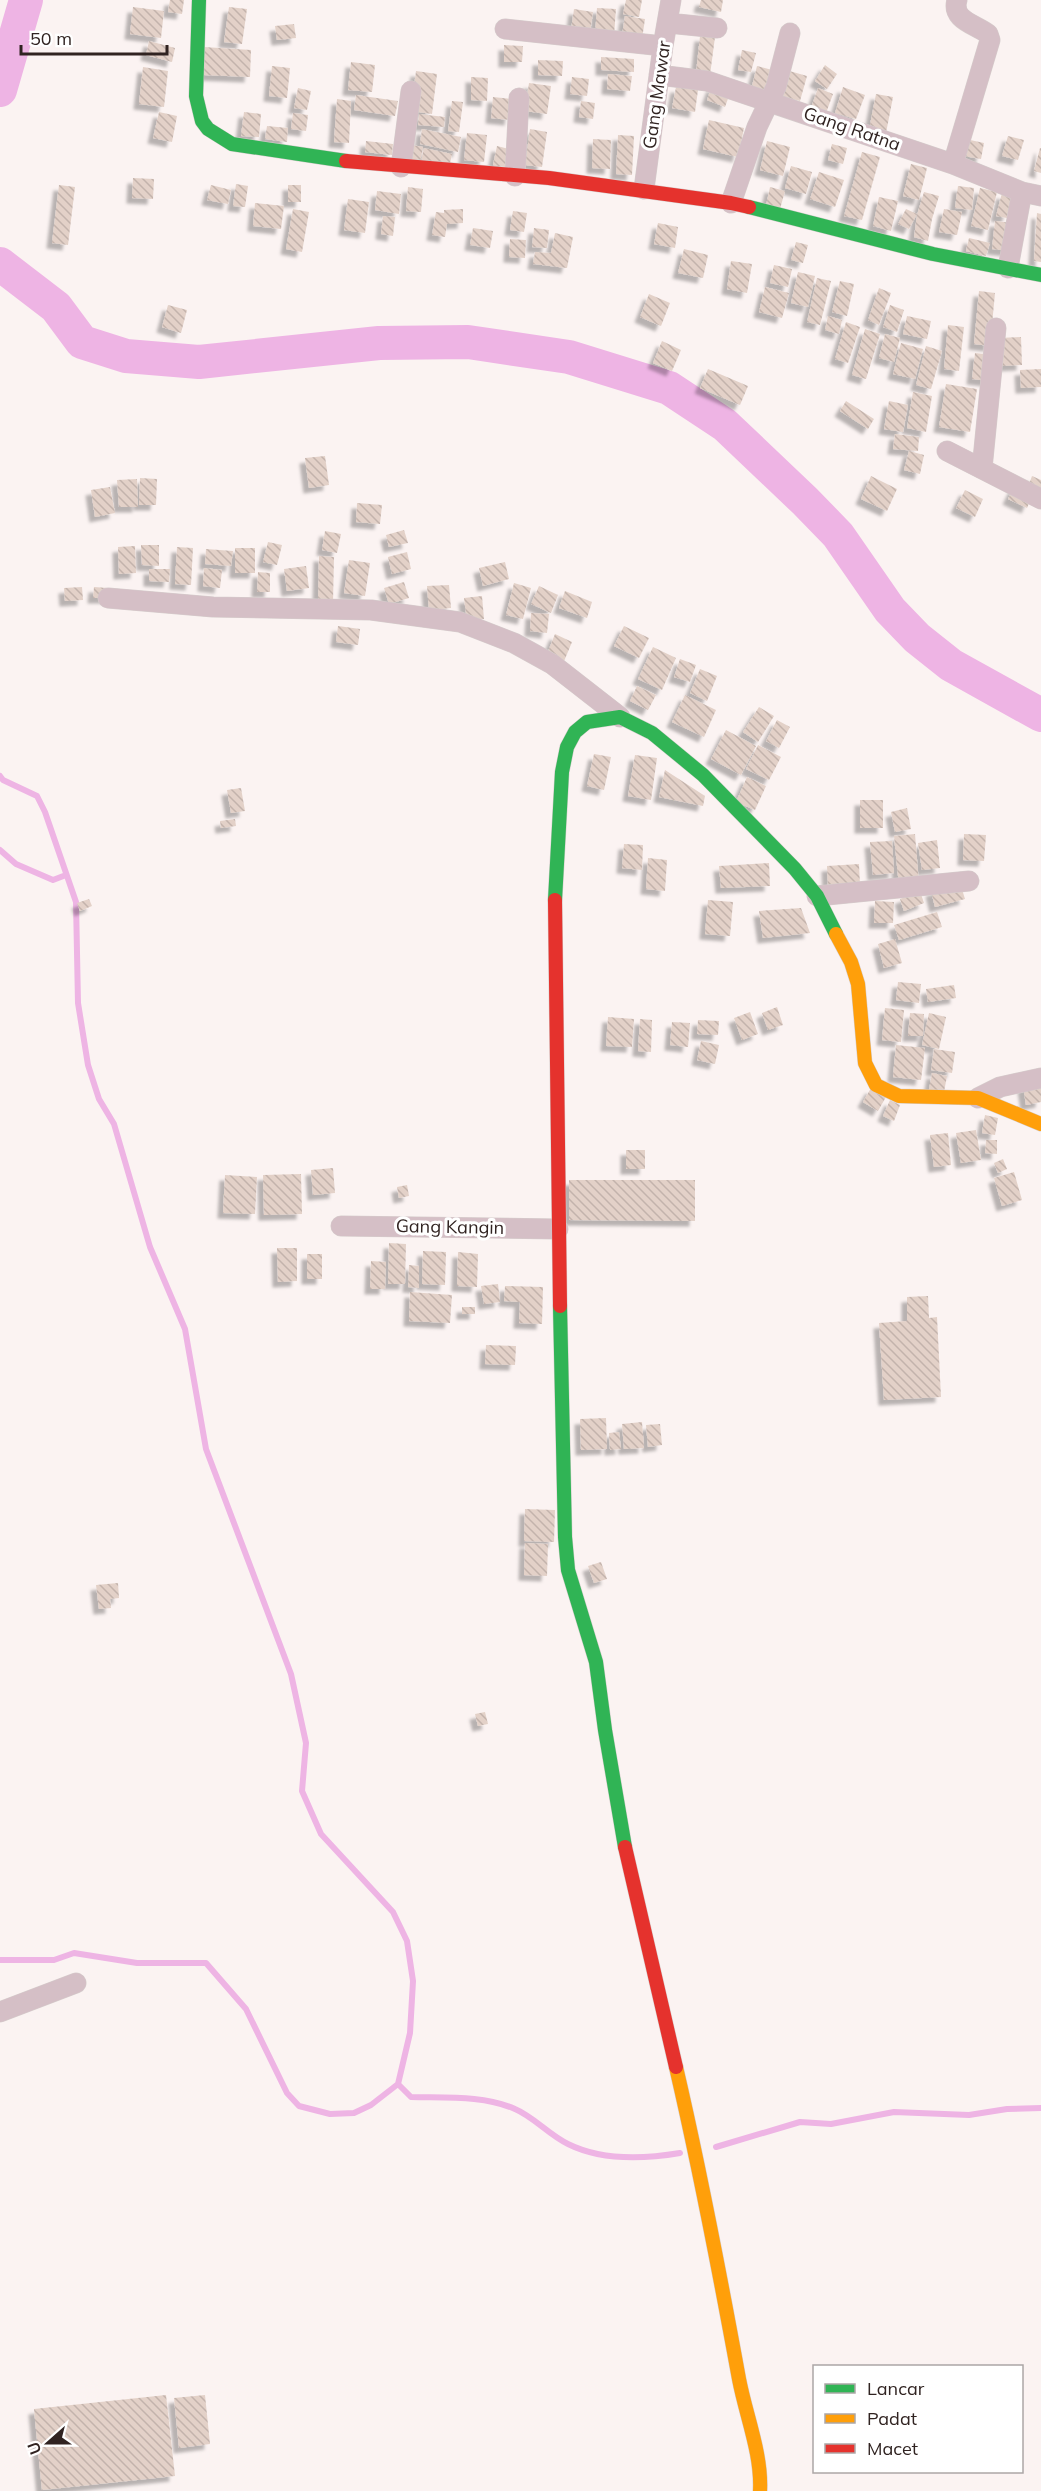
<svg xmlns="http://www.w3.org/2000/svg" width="1041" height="2491" viewBox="0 0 1041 2491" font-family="Mulish,sans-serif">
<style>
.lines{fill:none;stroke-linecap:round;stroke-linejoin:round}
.stream{stroke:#eeb4e4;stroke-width:6}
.river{stroke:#eeb4e4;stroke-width:34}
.building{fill:url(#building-back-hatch);filter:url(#shadow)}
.street-casing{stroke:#d6cecd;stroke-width:21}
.fast-casing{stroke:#d6cecd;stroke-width:15}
.slow-casing{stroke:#d6cecd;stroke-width:15}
.jam-casing{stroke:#d6cecd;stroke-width:15}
.street{stroke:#d5bfc6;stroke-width:20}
.fast{stroke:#30b455;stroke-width:14}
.slow{stroke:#ff9f0a;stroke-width:14}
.jam{stroke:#e5322d;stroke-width:14}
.labels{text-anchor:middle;stroke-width:6;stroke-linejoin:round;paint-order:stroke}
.street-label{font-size:18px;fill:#302321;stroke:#fff}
</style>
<defs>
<pattern id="building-back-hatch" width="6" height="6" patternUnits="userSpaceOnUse" patternTransform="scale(1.5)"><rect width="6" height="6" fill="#e3d1c8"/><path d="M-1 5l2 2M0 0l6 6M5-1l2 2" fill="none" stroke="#c3b3ac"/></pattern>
<filter id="shadow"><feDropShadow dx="-5.5" dy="5.5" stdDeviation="1.5" flood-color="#0004"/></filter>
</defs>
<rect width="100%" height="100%" fill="#fbf3f2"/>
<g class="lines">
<path class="stream" d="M 0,776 L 3,780 L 37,796 L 45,812 L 76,902 L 78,1003 L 88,1065 L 99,1099 L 114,1124 L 150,1247 L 185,1329 L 206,1449 L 291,1674 L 306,1743 L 302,1791 L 321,1834 L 393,1912 L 407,1941 L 413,1981 L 410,2033 L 398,2084 L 411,2097 C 444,2098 484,2095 515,2109 C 534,2117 549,2135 568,2144 C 602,2161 644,2159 680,2153
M 0,850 L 16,864 L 53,880 L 66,875
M 0,1960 L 54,1960 L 74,1953 L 137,1963 L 206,1963 L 246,2009 L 287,2093 L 299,2106 L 330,2114 L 354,2113 L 371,2105 L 398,2084
M 716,2147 L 800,2122 L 831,2124 L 894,2112 L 969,2115 L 1007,2109 L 1041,2108"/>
<path class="river" d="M 0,90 L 26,0
M 0,264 L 56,307 L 82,342 L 126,356 L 199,362 L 379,343 L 468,342 L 569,357 L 669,388 L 725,425 L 805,501 L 838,535 L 890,610 L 917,638 L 951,665 L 1041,715"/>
</g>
<path class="building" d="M 170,0 L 184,0 L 182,14 L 168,12 Z
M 626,0 L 642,0 L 639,17 L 623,14 Z
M 701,0 L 723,0 L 721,12 L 699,7 Z
M 133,7 L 164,11 L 161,38 L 130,34 Z
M 229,7 L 247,9 L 242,44 L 224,42 Z
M 597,8 L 616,9 L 614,36 L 595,35 Z
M 574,9 L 593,12 L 590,33 L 571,30 Z
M 625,16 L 645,19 L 642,39 L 622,36 Z
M 294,24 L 296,38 L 277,40 L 275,26 Z
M 700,36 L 715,37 L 710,75 L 696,73 Z
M 149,41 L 175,48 L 172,62 L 146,55 Z
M 504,45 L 523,46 L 522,62 L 504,62 Z
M 204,47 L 251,50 L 250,77 L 204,75 Z
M 742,50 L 756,53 L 751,72 L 738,70 Z
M 601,57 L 634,59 L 634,72 L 601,70 Z
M 538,60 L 563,61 L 562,76 L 538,75 Z
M 351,62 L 375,65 L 372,92 L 348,90 Z
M 825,65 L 837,74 L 827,89 L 815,81 Z
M 272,66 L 290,68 L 287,98 L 269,96 Z
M 757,66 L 776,71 L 769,94 L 751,90 Z
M 143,67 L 168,71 L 164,107 L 139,104 Z
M 786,70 L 807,76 L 800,101 L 779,95 Z
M 416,71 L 437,74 L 432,114 L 411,111 Z
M 608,74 L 632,76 L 630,91 L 607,89 Z
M 471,77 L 488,78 L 487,101 L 471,100 Z
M 572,77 L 589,79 L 587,96 L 570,94 Z
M 529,83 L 551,86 L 547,114 L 525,111 Z
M 712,86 L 730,93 L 725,107 L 707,100 Z
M 676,87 L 698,90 L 695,112 L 672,108 Z
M 843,87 L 865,95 L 856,119 L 835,113 Z
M 298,88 L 311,91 L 307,110 L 294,108 Z
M 818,88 L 833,94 L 826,113 L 811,108 Z
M 876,94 L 893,97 L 886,133 L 869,130 Z
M 356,95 L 398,101 L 395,116 L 354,110 Z
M 493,97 L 512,99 L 510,120 L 491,118 Z
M 337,99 L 351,101 L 349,143 L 334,142 Z
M 452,101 L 463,102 L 459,132 L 448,131 Z
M 581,101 L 595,103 L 593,119 L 579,117 Z
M 159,112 L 177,116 L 172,142 L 153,138 Z
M 244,112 L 261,114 L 259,137 L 241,136 Z
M 293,113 L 308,115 L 306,131 L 291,129 Z
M 419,114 L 445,117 L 444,127 L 418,125 Z
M 709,120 L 744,128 L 738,157 L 703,149 Z
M 267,126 L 288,128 L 287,142 L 265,139 Z
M 422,129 L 461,137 L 458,152 L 420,144 Z
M 530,129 L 547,132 L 542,167 L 525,165 Z
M 467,133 L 487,135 L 484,162 L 464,160 Z
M 618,135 L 634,136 L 632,175 L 616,174 Z
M 1008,136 L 1024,140 L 1018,160 L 1002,156 Z
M 961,138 L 984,143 L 981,159 L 958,155 Z
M 593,139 L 611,140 L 610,169 L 592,168 Z
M 366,141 L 393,144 L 392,155 L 365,152 Z
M 767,141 L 790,147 L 783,176 L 760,170 Z
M 406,144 L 423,147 L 420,163 L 403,160 Z
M 832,144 L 847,148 L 843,164 L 828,160 Z
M 497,146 L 509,149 L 505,167 L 493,165 Z
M 424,148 L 452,154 L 449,168 L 421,162 Z
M 1040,148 L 1041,148 L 1041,173 L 1034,171 Z
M 862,152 L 880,157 L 862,220 L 844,216 Z
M 911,164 L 927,168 L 919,200 L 903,196 Z
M 791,166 L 812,172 L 806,194 L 785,188 Z
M 819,172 L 844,180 L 835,207 L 810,199 Z
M 133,178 L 154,179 L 153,199 L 132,198 Z
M 236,184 L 248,186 L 245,207 L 233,206 Z
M 59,185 L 75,187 L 68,245 L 52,243 Z
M 211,185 L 231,190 L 228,204 L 207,200 Z
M 288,185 L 301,185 L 301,202 L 288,202 Z
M 958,186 L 974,188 L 972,210 L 955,208 Z
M 408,187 L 423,189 L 421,212 L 406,211 Z
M 770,187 L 785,191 L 780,209 L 766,206 Z
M 980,188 L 997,192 L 988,230 L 971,226 Z
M 377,191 L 401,194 L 399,214 L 375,210 Z
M 924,192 L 939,196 L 932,219 L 928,241 L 914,237 L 917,215 Z
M 1002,193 L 1013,197 L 1007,218 L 996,216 Z
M 879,197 L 898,201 L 891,231 L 873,226 Z
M 348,199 L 369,202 L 365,233 L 344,230 Z
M 255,203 L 284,206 L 281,229 L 253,226 Z
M 293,209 L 309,212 L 302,252 L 286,249 Z
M 463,209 L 463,223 L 447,224 L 445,237 L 432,235 L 436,212 L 444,213 L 444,210 Z
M 906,209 L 917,214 L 909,229 L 898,224 Z
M 944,209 L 962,212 L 957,235 L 939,232 Z
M 513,211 L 527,213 L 524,232 L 510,230 Z
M 1037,213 L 1041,214 L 1041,262 L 1034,261 Z
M 383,216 L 395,217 L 393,236 L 381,234 Z
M 995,221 L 1013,223 L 1010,251 L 992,249 Z
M 658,223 L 678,227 L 675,248 L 654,244 Z
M 473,228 L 493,231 L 490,248 L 470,245 Z
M 534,228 L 549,230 L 547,248 L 532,247 Z
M 555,233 L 573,237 L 567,268 L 533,264 L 535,252 L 551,253 Z
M 969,238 L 990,243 L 986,256 L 966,251 Z
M 510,239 L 526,240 L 525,258 L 509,257 Z
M 796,242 L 808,245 L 803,263 L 791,260 Z
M 684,249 L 708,255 L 703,278 L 678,273 Z
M 731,261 L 752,264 L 747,293 L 727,289 Z
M 774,265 L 792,269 L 788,287 L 770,283 Z
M 798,272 L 815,276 L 808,307 L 791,303 Z
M 817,278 L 831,281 L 820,325 L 807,322 Z
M 840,281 L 854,284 L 847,316 L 832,312 Z
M 765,287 L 789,293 L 782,318 L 759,312 Z
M 879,288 L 891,293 L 879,325 L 868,320 Z
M 979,291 L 995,293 L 990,346 L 974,344 Z
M 649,294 L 670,303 L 661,326 L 640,317 Z
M 168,305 L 187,310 L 181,333 L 162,327 Z
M 890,305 L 904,310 L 897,332 L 883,327 Z
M 828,316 L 842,320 L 839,334 L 825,330 Z
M 907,316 L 931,321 L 927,339 L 903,334 Z
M 846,322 L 860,327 L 848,363 L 835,359 Z
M 948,325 L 964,327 L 959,371 L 944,369 Z
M 865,329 L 880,334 L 866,379 L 852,375 Z
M 885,334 L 900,338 L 894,362 L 879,358 Z
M 1021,337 L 1022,365 L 999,366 L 998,338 Z
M 662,341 L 681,350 L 672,371 L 653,363 Z
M 901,343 L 923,349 L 915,379 L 893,374 Z
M 926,346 L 942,351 L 931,389 L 916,385 Z
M 975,353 L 992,355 L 989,381 L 972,379 Z
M 708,369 L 748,386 L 740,405 L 700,388 Z
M 1041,369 L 1041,387 L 1021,388 L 1020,370 Z
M 946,384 L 977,389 L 970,432 L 939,427 Z
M 913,392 L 932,396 L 926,432 L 907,428 Z
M 846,401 L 874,419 L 868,429 L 840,411 Z
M 889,401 L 908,405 L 903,432 L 884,429 Z
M 895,434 L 919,437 L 918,451 L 893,449 Z
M 909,451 L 924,455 L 920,474 L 904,470 Z
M 325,456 L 329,485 L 309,488 L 305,458 Z
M 871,476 L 897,489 L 887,511 L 861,499 Z
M 1032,476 L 1041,480 L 1041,495 L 1027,490 Z
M 140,478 L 157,479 L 156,505 L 139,505 Z
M 137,479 L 138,507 L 119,507 L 117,480 Z
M 110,487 L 115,513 L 95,517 L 91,490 Z
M 1014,487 L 1032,496 L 1027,508 L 1008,499 Z
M 965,490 L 983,499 L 975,517 L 956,508 Z
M 357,503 L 382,505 L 380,524 L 356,522 Z
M 404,530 L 408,543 L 389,547 L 386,535 Z
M 325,531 L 341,534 L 337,553 L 322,550 Z
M 268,542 L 282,545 L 277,565 L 263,562 Z
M 141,545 L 159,545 L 159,566 L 142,565 Z
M 135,546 L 136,573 L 119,574 L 118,547 Z
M 177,547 L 193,548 L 191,585 L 175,584 Z
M 235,548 L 255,548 L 255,573 L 235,573 Z
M 206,549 L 233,551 L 231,566 L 205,564 Z
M 407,552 L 411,569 L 392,574 L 388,557 Z
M 319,556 L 334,557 L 333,602 L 318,601 Z
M 349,560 L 370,563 L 365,596 L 344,593 Z
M 505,562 L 509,579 L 483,586 L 479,568 Z
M 306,566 L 309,588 L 287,591 L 284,569 Z
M 204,568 L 222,570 L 220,588 L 203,586 Z
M 149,569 L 170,569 L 169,582 L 149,581 Z
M 258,572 L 270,573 L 270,592 L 257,592 Z
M 404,582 L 409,598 L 389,604 L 384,588 Z
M 514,583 L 531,588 L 523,619 L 506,615 Z
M 449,585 L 451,608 L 429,610 L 427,586 Z
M 539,586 L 558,595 L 551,613 L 531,604 Z
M 82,587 L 83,600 L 65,601 L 64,588 Z
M 94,587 L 108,588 L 108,598 L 93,598 Z
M 565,591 L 592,602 L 587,618 L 559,608 Z
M 482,596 L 484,619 L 467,621 L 464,598 Z
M 531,613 L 549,614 L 547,633 L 530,631 Z
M 338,626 L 360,629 L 358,645 L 336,642 Z
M 624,626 L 649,638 L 639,658 L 614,646 Z
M 555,634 L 572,642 L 562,666 L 545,659 Z
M 653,647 L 676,658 L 662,690 L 638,679 Z
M 680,659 L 696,665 L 690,682 L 674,677 Z
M 700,669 L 717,676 L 707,701 L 690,693 Z
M 637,686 L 656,695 L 648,710 L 630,701 Z
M 685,695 L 716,710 L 704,737 L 672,722 Z
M 759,707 L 774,716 L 758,742 L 743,732 Z
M 777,720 L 790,727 L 779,748 L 766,741 Z
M 726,730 L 756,746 L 741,775 L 711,759 Z
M 758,745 L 781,757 L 769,780 L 746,769 Z
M 594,754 L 611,757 L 604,790 L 587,786 Z
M 635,755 L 657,758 L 651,800 L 628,796 Z
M 665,770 L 705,796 L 703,806 L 659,797 Z
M 747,777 L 766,786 L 755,810 L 736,802 Z
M 241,788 L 245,811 L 231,813 L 227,790 Z
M 860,800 L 883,800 L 883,828 L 860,828 Z
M 907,808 L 911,829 L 895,832 L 891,812 Z
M 235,819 L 236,826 L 221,828 L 220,821 Z
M 915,834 L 919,884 L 899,886 L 894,836 Z
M 964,834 L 986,835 L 984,861 L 963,860 Z
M 937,840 L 940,868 L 922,870 L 918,843 Z
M 892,841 L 894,873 L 873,875 L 870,842 Z
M 624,844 L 643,845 L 642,870 L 622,868 Z
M 648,858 L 667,860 L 665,891 L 646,889 Z
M 769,863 L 770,886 L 721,888 L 719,866 Z
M 859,864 L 860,885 L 828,887 L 827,866 Z
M 960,883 L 965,899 L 935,907 L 931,891 Z
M 920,891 L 924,903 L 904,911 L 900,899 Z
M 89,899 L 92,906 L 80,911 L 77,903 Z
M 708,900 L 733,902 L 730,936 L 705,934 Z
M 875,901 L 894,902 L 893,923 L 874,923 Z
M 801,908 L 810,933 L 763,938 L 759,911 Z
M 937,912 L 942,927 L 899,940 L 894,925 Z
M 895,939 L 902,963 L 884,968 L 878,944 Z
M 898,982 L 921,984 L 919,1003 L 896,1000 Z
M 954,985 L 956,998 L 928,1002 L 926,989 Z
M 777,1007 L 783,1025 L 768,1030 L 762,1013 Z
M 885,1008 L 904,1010 L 901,1042 L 882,1040 Z
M 750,1012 L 758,1034 L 742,1040 L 734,1018 Z
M 910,1013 L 924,1014 L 923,1036 L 908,1036 Z
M 929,1013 L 946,1017 L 939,1049 L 922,1045 Z
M 608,1017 L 634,1019 L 632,1047 L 606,1046 Z
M 640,1019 L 652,1020 L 651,1052 L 638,1051 Z
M 698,1020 L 719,1021 L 718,1035 L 697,1034 Z
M 672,1022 L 690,1023 L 688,1047 L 670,1045 Z
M 701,1041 L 719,1045 L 715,1064 L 697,1060 Z
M 896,1045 L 925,1048 L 921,1080 L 893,1077 Z
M 934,1049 L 955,1052 L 952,1073 L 931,1070 Z
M 932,1073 L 947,1076 L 944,1092 L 929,1090 Z
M 1041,1083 L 1041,1102 L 1026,1105 L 1023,1086 Z
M 871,1088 L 886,1097 L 878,1111 L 863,1102 Z
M 890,1100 L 900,1105 L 894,1121 L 883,1116 Z
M 985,1115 L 998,1118 L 995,1135 L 982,1133 Z
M 976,1130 L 981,1160 L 961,1163 L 956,1133 Z
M 948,1133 L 951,1165 L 934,1167 L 930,1135 Z
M 986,1140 L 997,1140 L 997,1154 L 985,1153 Z
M 626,1150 L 645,1150 L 645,1169 L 626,1169 Z
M 1003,1159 L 1007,1169 L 998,1173 L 994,1163 Z
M 333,1168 L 335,1193 L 313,1195 L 311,1170 Z
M 1014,1172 L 1022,1200 L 1002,1206 L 994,1178 Z
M 301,1174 L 302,1214 L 264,1215 L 263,1175 Z
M 225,1175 L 257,1177 L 255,1214 L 223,1213 Z
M 569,1180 L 695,1180 L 695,1221 L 569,1220 Z
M 407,1185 L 409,1196 L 399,1198 L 397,1187 Z
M 389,1243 L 406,1244 L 405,1284 L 388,1284 Z
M 277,1248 L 297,1248 L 297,1281 L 278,1282 Z
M 423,1251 L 446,1252 L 445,1285 L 422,1284 Z
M 458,1252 L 478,1254 L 477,1287 L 457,1286 Z
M 307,1254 L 322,1254 L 322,1279 L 307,1279 Z
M 371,1261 L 386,1262 L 385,1289 L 370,1289 Z
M 409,1265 L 419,1266 L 419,1288 L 408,1287 Z
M 498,1284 L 500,1302 L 484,1304 L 481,1286 Z
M 505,1286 L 543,1287 L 542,1324 L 519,1323 L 520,1302 L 504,1301 Z
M 410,1292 L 452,1295 L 450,1323 L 409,1321 Z
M 928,1296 L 929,1318 L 937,1317 L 941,1397 L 884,1400 L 879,1323 L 907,1321 L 907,1297 Z
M 462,1307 L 475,1307 L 475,1314 L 462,1314 Z
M 486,1345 L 516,1346 L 515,1365 L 485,1364 Z
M 606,1418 L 607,1449 L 581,1450 L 580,1419 Z
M 642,1422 L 644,1448 L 624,1449 L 622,1424 Z
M 660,1424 L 662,1445 L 648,1447 L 646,1425 Z
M 619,1432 L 621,1449 L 610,1450 L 609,1433 Z
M 525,1509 L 555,1510 L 554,1542 L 524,1541 Z
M 525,1543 L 548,1544 L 547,1576 L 524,1575 Z
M 601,1562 L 607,1579 L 594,1583 L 588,1566 Z
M 118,1583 L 119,1598 L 110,1599 L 111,1608 L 99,1609 L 96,1585 Z
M 485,1712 L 488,1724 L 478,1726 L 475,1714 Z
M 166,2395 L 175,2476 L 42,2490 L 34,2409 Z
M 205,2395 L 210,2444 L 179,2448 L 174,2398 Z"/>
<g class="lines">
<g class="street-casing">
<path id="street" d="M 668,23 L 717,28
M 505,29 L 663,46
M 659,75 L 707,81 L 953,164 L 1022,192 L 1041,196
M 953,164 L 990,40 L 988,34 C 975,24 951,20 957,0
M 401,167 L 411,91
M 515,176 L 519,98
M 644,189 L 663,46 L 671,0
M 731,203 L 757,127 L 776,87 L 790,33
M 1008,268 L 1022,192
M 947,451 L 1041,499
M 982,469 L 996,328
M 108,598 L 213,607 L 371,610 L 460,622 L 514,643 L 552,664 L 620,717
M 817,896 L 969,881
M 978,1098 L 1000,1087 L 1041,1078
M 341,1226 L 558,1229
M 0,2012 L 76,1983"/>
</g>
<g class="fast-casing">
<path id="fast" d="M 199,0 L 196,96 L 202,121 L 208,129 L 232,144 L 346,161
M 749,207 L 933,254 L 1041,275
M 555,900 L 562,772 L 567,747 L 575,732 L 587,722 L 620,717 L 652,733 L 703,775 L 795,869 L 817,896 L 836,934
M 560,1306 L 565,1537 L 568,1570 L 596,1662 L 605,1730 L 625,1847"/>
</g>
<g class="slow-casing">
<path id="slow" d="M 836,934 L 851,962 L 858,984 L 865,1063 L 876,1085 L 899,1096 L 978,1098 L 1041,1124
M 676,2067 C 700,2170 720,2275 739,2379 C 746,2416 762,2454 760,2491"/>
</g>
<g class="jam-casing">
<path id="jam" d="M 346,161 L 549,178 L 731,203 L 749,207
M 555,900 L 560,1306
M 625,1847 L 676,2067"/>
</g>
<use href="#street" class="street"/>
<use href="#fast" class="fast"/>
<use href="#slow" class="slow"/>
<use href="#jam" class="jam"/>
</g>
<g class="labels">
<g class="street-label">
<text transform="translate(657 95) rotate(-82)" y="6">Gang Mawar</text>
<text transform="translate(852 129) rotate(19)" y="6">Gang Ratna</text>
<text transform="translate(450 1227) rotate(1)" y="6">Gang Kangin</text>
</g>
</g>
<rect x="813" y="2365" width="210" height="108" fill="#ffffff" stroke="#aca7a6" stroke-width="1.5"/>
<rect x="825" y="2384" width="30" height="9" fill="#30b455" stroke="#aca7a6" stroke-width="1.5"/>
<text x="867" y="2395" font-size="18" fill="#302321">Lancar</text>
<rect x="825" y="2414" width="30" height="9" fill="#ff9f0a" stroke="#aca7a6" stroke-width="1.5"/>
<text x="867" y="2425" font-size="18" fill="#302321">Padat</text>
<rect x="825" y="2444" width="30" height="9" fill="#e5322d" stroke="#aca7a6" stroke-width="1.5"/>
<text x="867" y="2455" font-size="18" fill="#302321">Macet</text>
<g transform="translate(48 2443) rotate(249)" stroke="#ffffff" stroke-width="4.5" paint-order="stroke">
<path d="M0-4.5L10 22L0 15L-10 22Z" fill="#302321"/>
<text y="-9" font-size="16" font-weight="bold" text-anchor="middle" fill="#302321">U</text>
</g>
<path d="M21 45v9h146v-9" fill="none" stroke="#302321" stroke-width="3"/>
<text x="30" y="45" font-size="18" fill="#302321" stroke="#ffffff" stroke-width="4.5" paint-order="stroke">50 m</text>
</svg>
